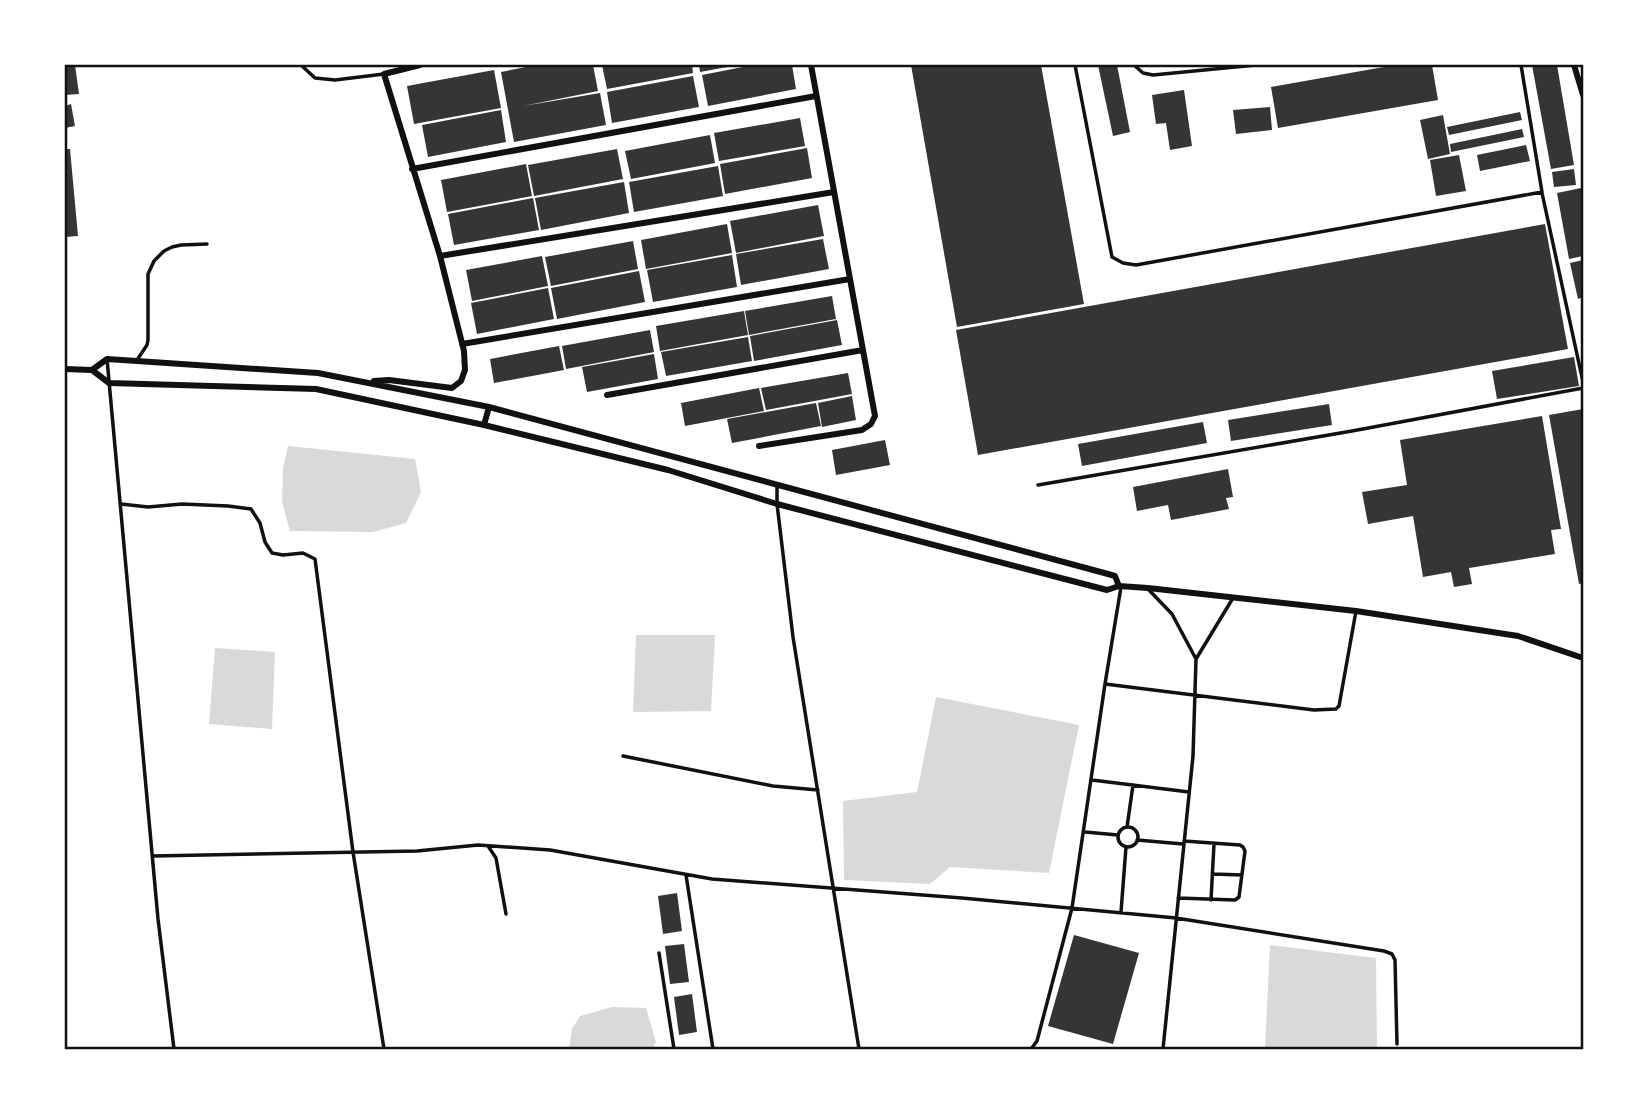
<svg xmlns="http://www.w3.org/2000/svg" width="1648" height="1114" viewBox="0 0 1648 1114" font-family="'DejaVu Sans',sans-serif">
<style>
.water{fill:#d9d9d9}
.building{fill:#353535}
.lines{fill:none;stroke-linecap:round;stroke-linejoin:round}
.service{stroke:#111;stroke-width:3.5}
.minor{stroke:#111;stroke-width:6}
.neatline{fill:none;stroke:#111;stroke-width:2.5}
</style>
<rect width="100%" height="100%" fill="#fff"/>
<path class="water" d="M 288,446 L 415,459 L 421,492 L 406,523 L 373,532 L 290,531 L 282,502 L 283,468 Z
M 636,635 L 715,635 L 711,711 L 633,712 Z
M 215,648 L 275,652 L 272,729 L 209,724 Z
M 936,697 L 1079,725 L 1049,873 L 950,867 L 930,884 L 844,880 L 843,801 L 917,792 Z
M 1270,945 L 1376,958 L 1377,1049 L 1265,1049 Z
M 612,1007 L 646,1008 L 656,1042 L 652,1049 L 569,1049 L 572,1029 L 580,1016 Z"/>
<path class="building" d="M 65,65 L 75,65 L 79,94 L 65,95 Z
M 536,65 L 593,65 L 598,91 L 523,106 L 600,93 L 606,125 L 514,142 L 501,72 Z
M 602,65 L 692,65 L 693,73 L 607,89 Z
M 699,65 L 733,65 L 733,66 L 700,72 Z
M 753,65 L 792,65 L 796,89 L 708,106 L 702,75 Z
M 911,65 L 1041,65 L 1084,304 L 957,327 Z
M 1098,65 L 1117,65 L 1130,132 L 1113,136 Z
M 1395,65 L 1432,65 L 1438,100 L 1278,128 L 1271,87 Z
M 1532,65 L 1557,65 L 1574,165 L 1551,169 Z
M 494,70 L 501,108 L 414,124 L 407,86 Z
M 693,76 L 699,107 L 612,123 L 607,92 Z
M 1184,90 L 1192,146 L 1170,150 L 1166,123 L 1156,124 L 1152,95 Z
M 71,104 L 75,126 L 65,128 L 65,106 Z
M 1270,107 L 1272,130 L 1236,134 L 1233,110 Z
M 501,110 L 506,142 L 428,157 L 422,125 Z
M 1520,112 L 1522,120 L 1449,135 L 1447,127 Z
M 1443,115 L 1450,154 L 1428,159 L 1420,120 Z
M 800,118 L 805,146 L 719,161 L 714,133 Z
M 1522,129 L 1524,137 L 1451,152 L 1450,144 Z
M 710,135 L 715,163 L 631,179 L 625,151 Z
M 1526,145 L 1530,161 L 1480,171 L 1477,155 Z
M 807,148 L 812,178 L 725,194 L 720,164 Z
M 65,149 L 70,149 L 78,236 L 65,237 Z
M 617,149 L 623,179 L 534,196 L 528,165 Z
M 1459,155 L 1466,191 L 1436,196 L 1430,160 Z
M 526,164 L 532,196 L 447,212 L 441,180 Z
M 718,166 L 723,196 L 634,212 L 629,182 Z
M 1574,169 L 1576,185 L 1554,187 L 1552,172 Z
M 624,182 L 629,213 L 541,230 L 535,198 Z
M 1581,188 L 1583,198 L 1583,256 L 1569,259 L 1557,193 Z
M 533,198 L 539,230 L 454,245 L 448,214 Z
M 818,205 L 824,236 L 736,253 L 730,221 Z
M 727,224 L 732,253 L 646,269 L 641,240 Z
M 1545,224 L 1568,349 L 978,455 L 956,330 Z
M 823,239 L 829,269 L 741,285 L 736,254 Z
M 633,241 L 638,269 L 551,286 L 545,257 Z
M 732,255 L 737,287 L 653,302 L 647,270 Z
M 542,256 L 548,286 L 472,301 L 466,270 Z
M 1583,260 L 1583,297 L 1578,299 L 1570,263 Z
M 639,271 L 645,302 L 557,319 L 551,288 Z
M 548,288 L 554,319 L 477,334 L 471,303 Z
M 832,296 L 836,319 L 749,335 L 745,311 Z
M 744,311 L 748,335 L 660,351 L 656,326 Z
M 837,320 L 842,345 L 754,361 L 750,336 Z
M 650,330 L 654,352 L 566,369 L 562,346 Z
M 748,337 L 752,361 L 666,376 L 661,352 Z
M 559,346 L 564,370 L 494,383 L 490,359 Z
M 654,354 L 658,379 L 587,392 L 582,367 Z
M 1574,357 L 1579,386 L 1497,399 L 1492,371 Z
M 848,373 L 852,394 L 766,410 L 761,388 Z
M 759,388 L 764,411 L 685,426 L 681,403 Z
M 852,396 L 856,420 L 822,427 L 818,403 Z
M 816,403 L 821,426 L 732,443 L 727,419 Z
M 1329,404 L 1332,425 L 1231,441 L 1228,420 Z
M 1583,409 L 1583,583 L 1579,584 L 1549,415 Z
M 1542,416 L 1561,529 L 1551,530 L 1555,554 L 1469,568 L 1472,584 L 1454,587 L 1451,572 L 1423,577 L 1413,516 L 1368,524 L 1362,492 L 1407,485 L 1400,440 Z
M 1203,422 L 1207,443 L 1082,466 L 1078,444 Z
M 885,440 L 890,465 L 836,475 L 832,450 Z
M 1228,469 L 1233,497 L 1226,498 L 1229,509 L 1171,520 L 1168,505 L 1137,511 L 1133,487 Z
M 677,893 L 682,931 L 663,934 L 658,896 Z
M 1074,935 L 1139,953 L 1113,1044 L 1048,1026 Z
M 684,944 L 689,982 L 670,984 L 665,946 Z
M 692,994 L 697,1032 L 679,1035 L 674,997 Z"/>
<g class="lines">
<path class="service" d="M 301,65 L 315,78 L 335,80 L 384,74
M 1075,65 L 1112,257 L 1123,263 L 1136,265 L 1542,192 L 1521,65
M 1134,65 L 1143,73 L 1153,75 L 1256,65
M 1542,193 L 1583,382
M 107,359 L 158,919 L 174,1049
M 137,360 L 147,345 L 148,340 L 148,274 L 154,261 L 164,251 L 172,247 L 181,245 L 207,244
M 777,485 L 777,504 L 793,637 L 859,1049
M 1038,485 L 1352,431 L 1583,388
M 121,504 L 148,507 L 182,504 L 228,506 L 251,509 L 260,523 L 265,542 L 272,553 L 283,555 L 303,553 L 315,559 L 353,852 L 384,1049
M 1148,589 L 1172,614 L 1196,659
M 1105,684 L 1314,710 L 1336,709 L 1339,706 L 1356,611
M 623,756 L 773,786 L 818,790
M 1092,780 L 1189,792
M 1127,827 L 1133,785
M1118 837a10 10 0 1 1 20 0a10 10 0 1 1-20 0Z
M 1085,832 L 1118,835
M 1137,840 L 1183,844
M 488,846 L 496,858 L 506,914
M 153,856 L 417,851 L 478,845 L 550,850 L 712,879 L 962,898 L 1176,918 L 1384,951 L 1392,954 L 1395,960 L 1397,1044
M 1213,874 L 1242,875
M 686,875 L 713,1049
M 1178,898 L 1235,900 L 1239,897 L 1245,851 L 1243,847 L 1240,845 L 1184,841
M 1211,900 L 1214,844
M 1121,912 L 1126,847
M 659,953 L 674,1049
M 1031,1049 L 1037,1041 L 1072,908 L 1105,684 L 1121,587
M 1163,1049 L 1193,756 L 1196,659 L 1233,598"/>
<path class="minor" d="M 1574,65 L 1583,95
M 412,169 L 816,96
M 440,256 L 834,192
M 462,344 L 850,279
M 65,369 L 92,370 L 109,383 L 316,389 L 484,425 L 668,470 L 777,504 L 1107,590 L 1119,586 L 1148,588 L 1356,611 L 1518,636 L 1583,658
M 92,370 L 107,359 L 318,373 L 489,407 L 1108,574 L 1115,576 L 1119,586
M 374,381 L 389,380 L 452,388 L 461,381 L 465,370 L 464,351 L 440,256 L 384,74 L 420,65
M 607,395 L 863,350
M 484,425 L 489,407
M 759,446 L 862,430 L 871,424 L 875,416 L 811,65"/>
</g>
<rect width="1648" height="1114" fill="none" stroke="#ffffff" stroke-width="133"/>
<rect x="66" y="66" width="1516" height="982" class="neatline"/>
</svg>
